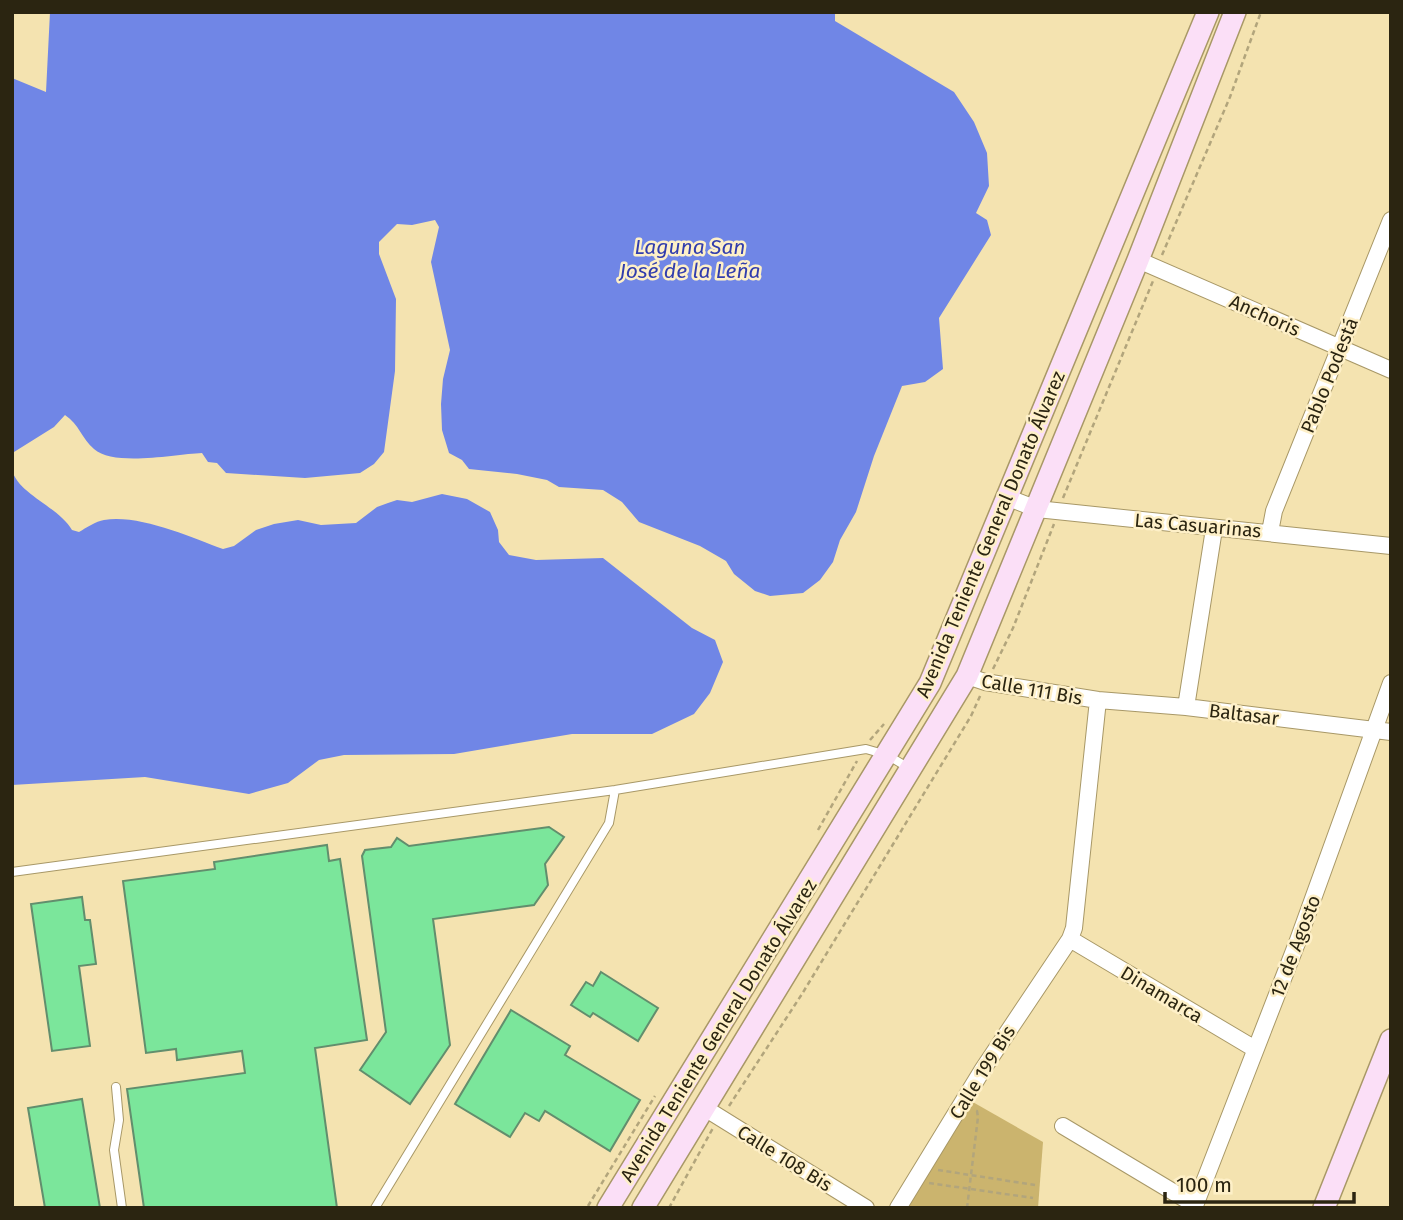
<svg xmlns="http://www.w3.org/2000/svg" width="1403" height="1220" viewBox="0 0 1403 1220" font-family="'Fira Sans',sans-serif">
<style>
.green{fill:#cbb46e}
.water{fill:#7086e6}
.building{fill:#7be69b;stroke:#628e6d;stroke-width:2}
.lines{fill:none;stroke-linecap:round;stroke-linejoin:round}
.lane-casing{stroke:#a89867;stroke-width:10}
.street-casing{stroke:#a89867;stroke-width:18}
.secondary-casing{stroke:#a89867;stroke-width:24}
.path{stroke:#b2a57c;stroke-width:2.5;stroke-dasharray:5 3.5;stroke-linecap:butt}
.lane{stroke:#fff;stroke-width:8}
.street{stroke:#fff;stroke-width:16}
.secondary{stroke:#fbdff7;stroke-width:21}
.labels{text-anchor:middle;stroke-width:5;stroke-linejoin:round;paint-order:stroke}
.street-label{font-size:19px;fill:#2b2511;stroke:#fef0c8}
.water-label{font-size:21px;font-style:italic;fill:#313dad;stroke:#fef0c8}
</style>
<rect width="100%" height="100%" fill="#f4e3b0"/>
<path class="green" d="M 971,1101 L 1043,1142 L 1038,1208 L 907,1208 Z"/>
<path class="water" d="M 50,12 L 835,12 L 835,21 L 954,92 L 974,122 L 987,153 L 989,186 L 976,213 L 987,220 L 991,235 L 939,318 L 943,369 L 925,382 L 902,386 L 874,456 L 856,512 L 840,540 L 833,562 L 820,580 L 803,593 L 770,596 L 755,591 L 734,574 L 726,561 L 700,546 L 639,522 L 622,502 L 603,490 L 559,487 L 547,480 L 517,474 L 469,469 L 462,460 L 449,453 L 442,430 L 441,404 L 443,379 L 450,350 L 431,262 L 439,227 L 435,220 L 412,225 L 397,224 L 379,242 L 379,254 L 396,299 L 395,371 L 384,452 L 374,464 L 360,473 L 305,478 L 226,473 L 217,463 L 208,462 L 202,453 C 176,454 114,467 94,449 C 82,439 79,424 65,415 L 54,427 L 14,452 C 14,457 11,465 12,470 C 18,494 59,507 72,530 L 79,532 C 86,528 96,521 104,520 C 139,514 190,537 223,549 L 234,546 L 256,530 L 274,524 L 298,520 L 321,525 L 356,523 L 377,507 L 388,503 L 397,500 L 412,502 L 442,494 L 467,499 L 490,512 L 498,530 L 499,542 L 509,555 L 536,560 L 603,558 L 692,628 L 715,640 L 723,662 L 710,693 L 694,714 L 652,734 L 572,734 L 454,754 L 344,755 L 319,760 L 288,783 L 249,794 L 145,777 L 12,785 L 12,78 L 46,92 Z"/>
<path class="building" d="M 549,827 L 564,837 L 545,864 L 548,885 L 534,905 L 433,919 L 450,1045 L 410,1104 L 360,1070 L 386,1032 L 362,856 L 365,850 L 391,847 L 397,838 L 409,846 Z
M 327,845 L 329,861 L 340,859 L 367,1040 L 315,1048 L 337,1208 L 144,1208 L 127,1089 L 245,1073 L 242,1051 L 177,1060 L 176,1049 L 146,1053 L 123,881 L 215,869 L 214,862 Z
M 82,897 L 85,920 L 90,920 L 96,964 L 79,966 L 90,1046 L 52,1051 L 31,904 Z
M 601,972 L 658,1008 L 638,1041 L 593,1013 L 590,1017 L 571,1005 L 586,982 L 593,986 Z
M 511,1010 L 570,1046 L 565,1055 L 640,1100 L 610,1151 L 545,1111 L 539,1121 L 525,1113 L 510,1137 L 455,1104 Z
M 82,1099 L 100,1208 L 45,1208 L 28,1108 Z"/>
<g class="lines">
<g class="lane-casing">
<path id="lane" d="M 12,872 L 615,790 L 866,749 L 887,755 L 909,768
M 116,1087 L 119,1120 L 114,1150 L 122,1208
M 375,1208 L 609,823 L 615,790"/>
</g>
<g class="street-casing">
<path id="street" d="M 1138,260 L 1391,370
M 1006,497 L 1037,509 L 1391,546
M 1270,532 L 1274,511 L 1391,220
M 967,676 L 985,682 L 1098,700 L 1186,707 L 1391,732
M 1186,707 L 1214,529
M 1070,939 L 1255,1049
M 703,1107 L 866,1208
M 1063,1126 L 1195,1205
M 898,1208 L 983,1069 L 1070,939 L 1074,928 L 1098,700
M 1194,1208 L 1297,943 L 1391,683"/>
</g>
<g class="secondary-casing">
<path id="secondary" d="M 608,1208 L 930,683 L 1208,12
M 643,1208 L 967,676 L 1138,260 L 1235,12
M 1324,1208 L 1391,1040"/>
</g>
<path class="path" d="M 1162,255 L 1230,97 L 1261,12
M 1063,498 L 1153,281
M 993,669 L 1013,628 L 1054,524
M 870,740 L 884,724
M 818,830 L 857,761
M 729,1106 L 802,994 L 971,716 L 981,694
M 938,1170 L 1035,1185
M 929,1183 L 1033,1198
M 588,1206 L 655,1096
M 669,1208 L 713,1128
M 967,1208 L 978,1117 L 977,1111 L 974,1111"/>
<use href="#lane" class="lane"/>
<use href="#street" class="street"/>
<use href="#secondary" class="secondary"/>
</g>
<g class="labels">
<g class="street-label">
<text transform="translate(1265 315) rotate(24)" y="7">Anchoris</text>
<text transform="translate(1329 375) rotate(-68)" y="7">Pablo Podestá</text>
<text transform="translate(1198 525) rotate(5)" y="7">Las Casuarinas</text>
<text transform="translate(990 534) rotate(-67)" y="7">Avenida Teniente General Donato Álvarez</text>
<text transform="translate(1032 689) rotate(10)" y="7">Calle 111 Bis</text>
<text transform="translate(1244 714) rotate(7)" y="7">Baltasar</text>
<text transform="translate(1295 946) rotate(-69)" y="7">12 de Agosto</text>
<text transform="translate(1162 994) rotate(31)" y="7">Dinamarca</text>
<text transform="translate(718 1030) rotate(-58)" y="7">Avenida Teniente General Donato Álvarez</text>
<text transform="translate(982 1072) rotate(-58)" y="7">Calle 199 Bis</text>
<text transform="translate(785 1158) rotate(32)" y="7">Calle 108 Bis</text>
</g>
<g class="water-label">
<text x="690" y="254">Laguna San<tspan x="690" dy="24">José de la Leña</tspan></text>
</g>
</g>
<rect width="1403" height="1220" fill="none" stroke="#2b2511" stroke-width="28"/>
<path d="M1165 1192v10h189v-10" fill="none" stroke="#2b2511" stroke-width="3.5"/>
<text x="1176" y="1192" font-size="21" fill="#2b2511" stroke="#fef0c8" stroke-width="5" paint-order="stroke">100 m</text>
</svg>
